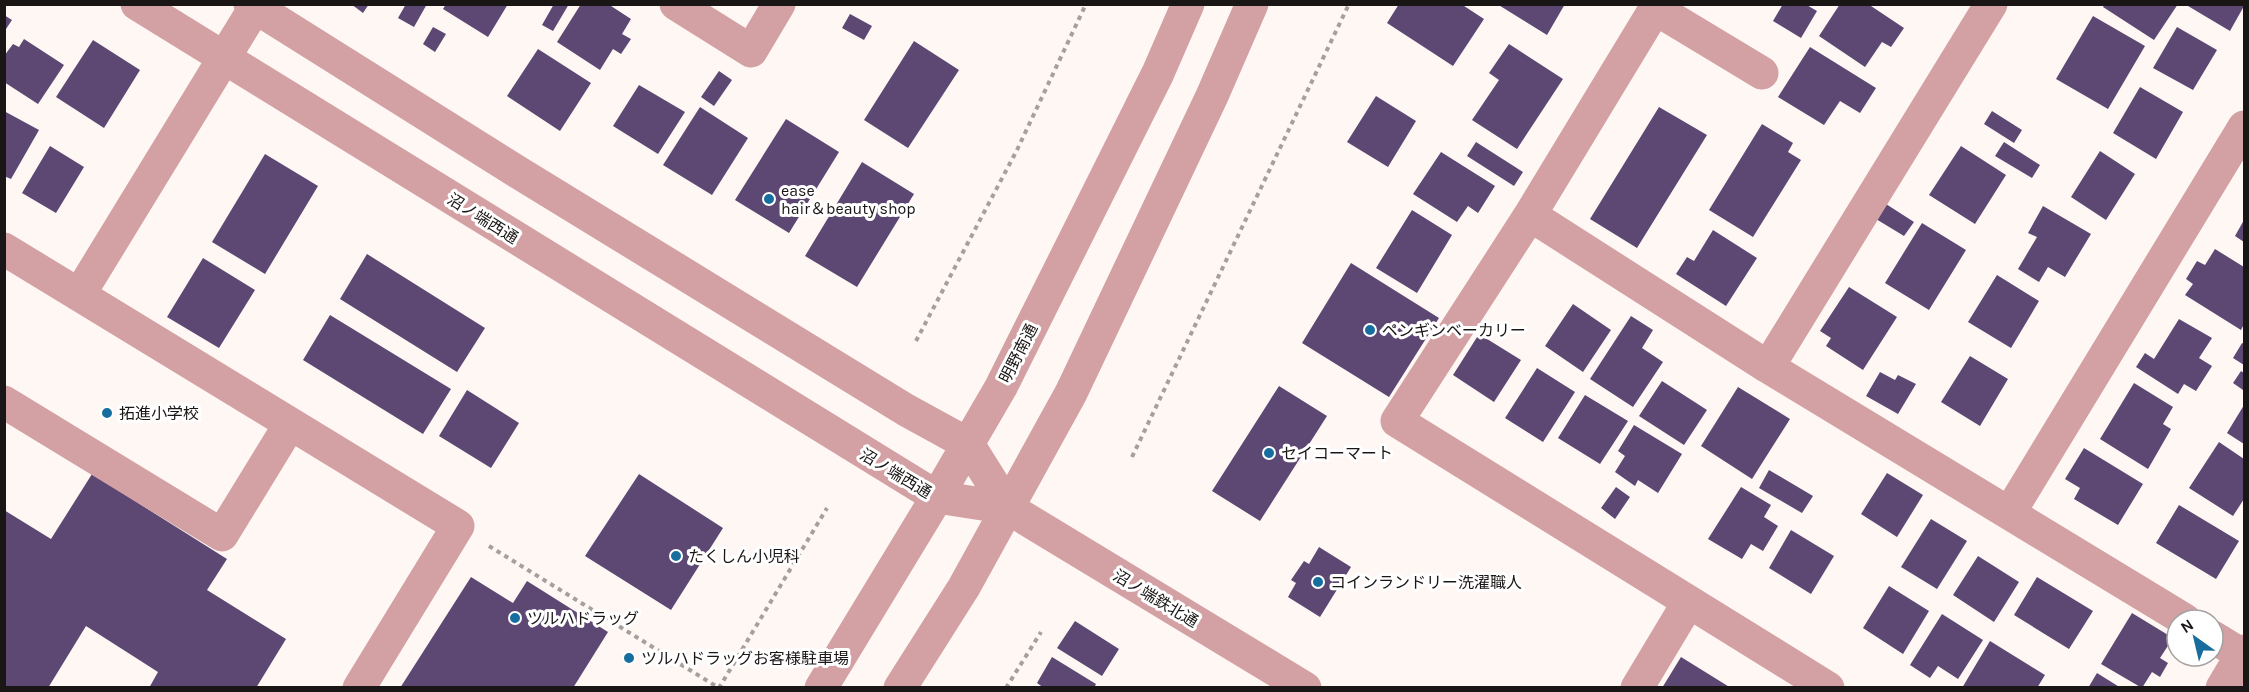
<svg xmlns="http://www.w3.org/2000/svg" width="2249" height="692" viewBox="0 0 2249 692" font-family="Karla,'Noto Sans JP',sans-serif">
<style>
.building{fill:#5d4873}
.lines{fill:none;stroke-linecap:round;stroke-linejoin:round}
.path{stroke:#a5a09e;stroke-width:4;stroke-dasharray:4.5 4.5;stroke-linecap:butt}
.minor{stroke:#d3a0a3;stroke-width:33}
.poi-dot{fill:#176e9e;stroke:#fff;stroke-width:2}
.labels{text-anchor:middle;stroke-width:6;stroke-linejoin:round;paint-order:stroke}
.poi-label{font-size:16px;fill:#191615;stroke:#fff;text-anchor:start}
.street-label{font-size:16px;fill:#191615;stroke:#fff}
</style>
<rect width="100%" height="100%" fill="#fef7f4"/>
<path class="building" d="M 351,4 L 369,4 L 363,13 Z
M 406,4 L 427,4 L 414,27 L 398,18 Z
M 446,4 L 508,4 L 488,37 L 443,9 Z
M 554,4 L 569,4 L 553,31 L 542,25 Z
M 581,4 L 608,4 L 631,19 L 622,34 L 631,39 L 621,54 L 613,49 L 600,70 L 557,42 Z
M 1399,4 L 1461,4 L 1484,19 L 1453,66 L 1387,23 Z
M 1497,4 L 1565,4 L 1547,35 Z
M 1783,4 L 1805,4 L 1817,11 L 1801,38 L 1773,21 Z
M 1840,4 L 1868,4 L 1904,28 L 1891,47 L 1882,42 L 1865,67 L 1819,36 Z
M 2105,4 L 2178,4 L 2154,40 L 2103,7 Z
M 2189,4 L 2244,4 L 2244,6 L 2230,31 L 2188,6 Z
M 850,14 L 872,26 L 864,40 L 842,28 Z
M 4,15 L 12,20 L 4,32 Z
M 2093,16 L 2145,46 L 2108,109 L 2056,79 Z
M 433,27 L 446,34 L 435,52 L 423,44 Z
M 2177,27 L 2217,50 L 2193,90 L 2153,68 Z
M 24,39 L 64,65 L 38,104 L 4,82 L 4,56 L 13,44 L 19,47 Z
M 93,40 L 140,70 L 104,128 L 56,97 Z
M 914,41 L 959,70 L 908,148 L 864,120 Z
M 1509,44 L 1563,79 L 1517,149 L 1472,120 L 1499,80 L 1489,73 Z
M 1810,47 L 1876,88 L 1860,113 L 1840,101 L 1824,125 L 1778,97 Z
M 538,49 L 591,83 L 560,131 L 507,96 Z
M 719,71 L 732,80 L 714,106 L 701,97 Z
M 639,85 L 685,112 L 658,154 L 613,126 Z
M 2140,87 L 2183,112 L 2156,159 L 2113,133 Z
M 1376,96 L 1416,121 L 1388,167 L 1347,142 Z
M 700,107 L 748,138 L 712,195 L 663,165 Z
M 1659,107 L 1707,135 L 1637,248 L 1590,219 Z
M 4,111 L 39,130 L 11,179 L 4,176 Z
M 1992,111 L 2022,130 L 2014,143 L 1984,124 Z
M 786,119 L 839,152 L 789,233 L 735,200 Z
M 1762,124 L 1793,143 L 1788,152 L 1801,160 L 1753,237 L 1709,210 Z
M 1476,142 L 1523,172 L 1514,186 L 1467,156 Z
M 2004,142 L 2040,165 L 2032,178 L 1995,156 Z
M 50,146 L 84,167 L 56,213 L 22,193 Z
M 1961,146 L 2006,175 L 1975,224 L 1929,195 Z
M 2100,151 L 2135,174 L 2106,220 L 2071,197 Z
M 1441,152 L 1495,186 L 1478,213 L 1468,206 L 1457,222 L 1413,194 Z
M 265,154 L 318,186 L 265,274 L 212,242 Z
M 862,162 L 914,194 L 857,287 L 805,256 Z
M 1886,204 L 1914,222 L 1904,236 L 1876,219 Z
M 2043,206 L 2091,234 L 2065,277 L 2048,267 L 2039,282 L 2018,269 L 2037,237 L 2028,233 Z
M 1412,210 L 1452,235 L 1417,293 L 1376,268 Z
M 2244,220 L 2244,242 L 2235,236 Z
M 1922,223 L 1966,250 L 1929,310 L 1885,283 Z
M 1713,230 L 1757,258 L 1726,306 L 1676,274 L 1687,257 L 1694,261 Z
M 2215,249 L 2244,267 L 2244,324 L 2241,330 L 2185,295 L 2193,284 L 2186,279 L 2197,261 L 2205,265 Z
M 367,254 L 485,328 L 457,372 L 340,299 Z
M 203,258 L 255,290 L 219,348 L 167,317 Z
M 1351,263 L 1439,318 L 1389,397 L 1302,343 Z
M 1997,275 L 2039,301 L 2011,348 L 1968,322 Z
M 1849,287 L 1897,317 L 1863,370 L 1826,346 L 1831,338 L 1820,331 Z
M 1573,304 L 1611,330 L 1583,372 L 1545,346 Z
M 330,315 L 451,389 L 423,434 L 303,360 Z
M 1631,316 L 1653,330 L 1642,348 L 1663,362 L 1633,407 L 1590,379 Z
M 2179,319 L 2212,338 L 2199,358 L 2212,366 L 2196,391 L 2184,384 L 2178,394 L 2136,367 L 2145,353 L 2154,359 Z
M 1479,334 L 1521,360 L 1494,402 L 1453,375 Z
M 2242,343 L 2244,344 L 2244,365 L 2233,358 Z
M 1970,356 L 2008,379 L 1980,426 L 1941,402 Z
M 1537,368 L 1575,392 L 1543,442 L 1505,418 Z
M 2241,371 L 2244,373 L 2243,390 L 2233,383 Z
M 1880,372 L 1895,380 L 1898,375 L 1916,384 L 1898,414 L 1866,396 Z
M 1662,381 L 1707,410 L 1684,445 L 1639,416 Z
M 2134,383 L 2173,407 L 2163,424 L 2171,429 L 2148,469 L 2100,439 Z
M 1279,386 L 1327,416 L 1260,521 L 1212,491 Z
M 1738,387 L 1790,419 L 1752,479 L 1701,446 Z
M 467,390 L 519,423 L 491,468 L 439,436 Z
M 1585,395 L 1628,421 L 1600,464 L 1558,438 Z
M 2244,405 L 2244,444 L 2227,433 Z
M 1634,425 L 1682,454 L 1658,493 L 1638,480 L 1635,486 L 1615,472 L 1625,456 L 1618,451 Z
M 2219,442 L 2244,459 L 2244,499 L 2233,516 L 2189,488 Z
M 2084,448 L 2143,484 L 2118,525 L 2074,499 L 2080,488 L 2065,479 Z
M 1769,470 L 1813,496 L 1802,513 L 1759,488 Z
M 1887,473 L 1923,495 L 1897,537 L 1861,514 Z
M 92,474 L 227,559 L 207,590 L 286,639 L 256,688 L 149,688 L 158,672 L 86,626 L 48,688 L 4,688 L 4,510 L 51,539 Z
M 639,474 L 723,528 L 671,610 L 585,556 Z
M 1616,487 L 1630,497 L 1615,519 L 1601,508 Z
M 1741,487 L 1771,505 L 1764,517 L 1778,526 L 1763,551 L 1751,544 L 1742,559 L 1708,539 Z
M 2179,505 L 2239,541 L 2216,579 L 2156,543 Z
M 1931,519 L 1967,541 L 1937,589 L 1901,567 Z
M 1791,530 L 1834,556 L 1811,594 L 1769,568 Z
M 1319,547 L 1351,567 L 1320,617 L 1288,597 L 1296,583 L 1291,580 L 1304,561 L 1309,564 Z
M 1978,556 L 2019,582 L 1994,622 L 1953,595 Z
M 471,577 L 513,603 L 527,581 L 608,632 L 573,688 L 400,688 Z
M 2037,577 L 2093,611 L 2069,649 L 2014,615 Z
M 1889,586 L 1929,611 L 1903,654 L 1863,628 Z
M 2132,613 L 2173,638 L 2160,658 L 2168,663 L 2160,677 L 2152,672 L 2142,688 L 2101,664 Z
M 1942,614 L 1983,640 L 1958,679 L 1938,666 L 1930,678 L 1910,665 Z
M 1075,621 L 1119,649 L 1102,676 L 1057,648 Z
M 1990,641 L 2045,675 L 2037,688 L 1962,688 Z
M 1052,657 L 1096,684 L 1094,688 L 1044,688 L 1037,683 Z
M 1681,657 L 1731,688 L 1662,688 Z
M 2097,673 L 2121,688 L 2088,688 Z"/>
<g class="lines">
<path class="path" d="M 916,341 L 1017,150 L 1086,4
M 1132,457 L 1349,4
M 489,546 L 719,688 L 827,508
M 1006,688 L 1041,632"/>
<path class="minor" d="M 137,4 L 937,497 L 1008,508 L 1305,688
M 250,4 L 516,171 L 906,410 L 968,444 L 1008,508
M 676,4 L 751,51 L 779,4
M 1658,4 L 1530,215 L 1397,421 L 1828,688
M 1656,9 L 1762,73
M 1530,215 L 1768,367 L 2185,620
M 4,249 L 458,526 L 359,688
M 79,295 L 257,4
M 1768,367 L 1991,4
M 4,402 L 222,535 L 290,424
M 2010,512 L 2244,127
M 2213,637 L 2244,656
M 821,688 L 937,497 L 1001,387 L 1158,73 L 1188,4
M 900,688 L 964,587 L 1071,393 L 1212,96 L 1252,4
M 1637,688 L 1688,603
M 2222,688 L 2244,651"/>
</g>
<g class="poi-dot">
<circle cx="769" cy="199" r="6"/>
<circle cx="1370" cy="330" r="6"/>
<circle cx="107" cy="413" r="6"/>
<circle cx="1269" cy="453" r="6"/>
<circle cx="676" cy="556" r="6"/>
<circle cx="1318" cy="582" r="6"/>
<circle cx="515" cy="618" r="6"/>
<circle cx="629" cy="658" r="6"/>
</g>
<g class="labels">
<g class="poi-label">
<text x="781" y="196">ease<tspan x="781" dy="18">hair＆beauty shop</tspan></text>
<text x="1382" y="336">ペンギンベーカリー</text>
<text x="119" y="419">拓進小学校</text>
<text x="1281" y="459">セイコーマート</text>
<text x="688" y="562">たくしん小児科</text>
<text x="1330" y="588">コインランドリー洗濯職人</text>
<text x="527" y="624">ツルハドラッグ</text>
<text x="641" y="664">ツルハドラッグお客様駐車場</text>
</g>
<g class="street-label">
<text transform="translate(483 218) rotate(32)" y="6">沼ノ端西通</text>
<text transform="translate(1018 353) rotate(-63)" y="6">明野南通</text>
<text transform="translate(896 473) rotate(31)" y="6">沼ノ端西通</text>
<text transform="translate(1156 598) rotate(31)" y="6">沼ノ端鉄北通</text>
</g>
</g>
<rect width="2249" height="692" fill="none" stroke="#191615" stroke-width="12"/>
<g transform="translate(2195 638) rotate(326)"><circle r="28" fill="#ffffff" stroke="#a3a2a1" stroke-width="1.5"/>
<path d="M0-4.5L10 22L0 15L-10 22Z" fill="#176e9e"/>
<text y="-9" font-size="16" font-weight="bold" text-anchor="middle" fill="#191615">N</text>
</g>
</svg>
